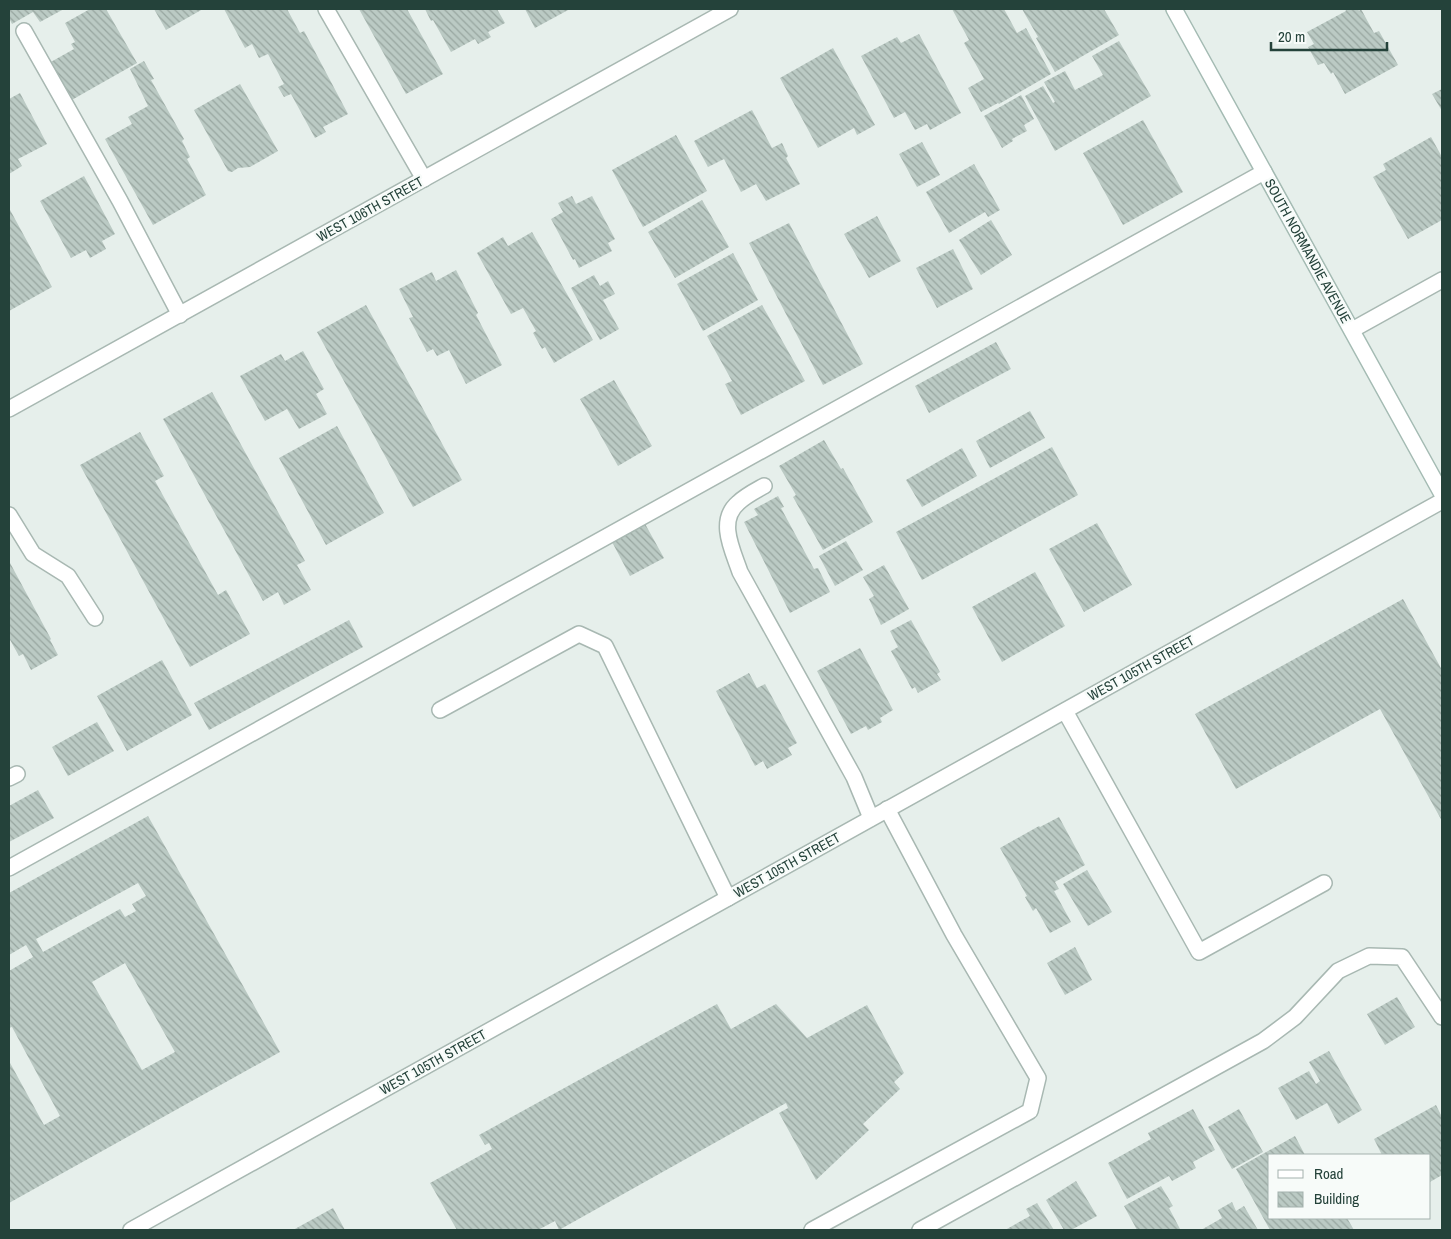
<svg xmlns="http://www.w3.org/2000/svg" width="1451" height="1239" viewBox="0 0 1451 1239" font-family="'Archivo Narrow',sans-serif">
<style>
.building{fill:url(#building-back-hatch);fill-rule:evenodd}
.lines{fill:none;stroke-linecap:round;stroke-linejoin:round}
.lane-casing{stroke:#a8b8b2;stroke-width:18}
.street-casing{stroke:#a8b8b2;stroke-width:18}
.secondary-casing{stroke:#a4bbb3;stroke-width:18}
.lane{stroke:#fff;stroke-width:15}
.street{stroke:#fff;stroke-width:15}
.secondary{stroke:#fff;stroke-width:15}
.labels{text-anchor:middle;stroke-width:4.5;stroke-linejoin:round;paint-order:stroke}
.street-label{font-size:14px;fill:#24423a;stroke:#f7fbf9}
</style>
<defs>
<pattern id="building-back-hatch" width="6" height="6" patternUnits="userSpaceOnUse" patternTransform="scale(1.25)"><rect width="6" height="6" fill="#bbcac4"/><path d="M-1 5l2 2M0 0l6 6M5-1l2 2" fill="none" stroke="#98a6a0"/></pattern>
</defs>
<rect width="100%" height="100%" fill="#e6efeb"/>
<path class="building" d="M 9,9 L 64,9 L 40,22 L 33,12 L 12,24 L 9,18 Z
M 90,9 L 106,9 L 137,63 L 70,101 L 49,63 L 74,49 L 71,44 L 75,42 L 65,23 Z
M 154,9 L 203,9 L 166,30 Z
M 224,9 L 287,9 L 300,33 L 304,31 L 348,114 L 323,127 L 326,132 L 315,138 L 291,94 L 284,97 L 278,87 L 284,84 L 268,54 L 259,58 L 252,44 L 245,48 Z
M 359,9 L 407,9 L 443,74 L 406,94 Z
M 425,9 L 497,9 L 505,23 L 488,32 L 491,37 L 478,44 L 475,39 L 451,52 L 433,20 L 431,21 Z
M 525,9 L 570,9 L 535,28 Z
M 952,9 L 1004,9 L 1017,33 L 1026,28 L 1051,74 L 999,104 L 998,103 L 981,112 L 968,88 L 984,79 L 964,43 L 969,40 Z
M 1022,9 L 1104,9 L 1119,35 L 1055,72 L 1036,38 L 1038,37 Z
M 1345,9 L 1358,9 L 1359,11 L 1361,9 L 1374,33 L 1379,31 L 1398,65 L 1345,94 L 1333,72 L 1331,74 L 1324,63 L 1318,65 L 1308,47 L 1314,44 L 1307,32 L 1346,11 Z
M 919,34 L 961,113 L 930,130 L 927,124 L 915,130 L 905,112 L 894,118 L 861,56 L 897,37 L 901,43 Z
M 1119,41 L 1151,96 L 1055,151 L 1025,96 L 1043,86 L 1053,103 L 1055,102 L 1044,82 L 1065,71 L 1075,90 L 1103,75 L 1092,56 Z
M 833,48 L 875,125 L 857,135 L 854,128 L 818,148 L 780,78 Z
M 144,61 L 154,79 L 151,80 L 184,139 L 182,141 L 190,157 L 187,159 L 206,195 L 153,225 L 105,139 L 132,124 L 128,117 L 148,106 L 130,69 Z
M 240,84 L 278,151 L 250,167 L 238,168 L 232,172 L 228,171 L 194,110 Z
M 1442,89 L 1442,111 L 1432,94 Z
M 20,93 L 47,144 L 18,159 L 22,166 L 9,174 L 9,99 Z
M 1021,95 L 1034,119 L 1024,125 L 1027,131 L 1012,139 L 1013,141 L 1002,148 L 984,116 Z
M 752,110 L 772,148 L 782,143 L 788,156 L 786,158 L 800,184 L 766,201 L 756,184 L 741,192 L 724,159 L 708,167 L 694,141 Z
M 1143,120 L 1183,192 L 1123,225 L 1083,153 Z
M 676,135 L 707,191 L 643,227 L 612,170 Z
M 1431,137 L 1442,157 L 1442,220 L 1408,239 L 1373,177 L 1386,170 L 1383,164 Z
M 922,142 L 940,175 L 917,187 L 899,154 Z
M 974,164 L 1000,210 L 988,217 L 985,212 L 949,233 L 926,192 Z
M 84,176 L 115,234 L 102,241 L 106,249 L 90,258 L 86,250 L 71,258 L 40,201 Z
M 572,196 L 576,204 L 592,196 L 615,239 L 608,243 L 612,251 L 579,268 L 575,259 L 573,260 L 551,219 L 563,212 L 558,203 Z
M 702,200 L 729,247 L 675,278 L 648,232 Z
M 9,208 L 52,287 L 9,311 Z
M 877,216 L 901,261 L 869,278 L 844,234 Z
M 991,220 L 1012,255 L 981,275 L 959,240 Z
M 789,223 L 863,364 L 823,385 L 749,243 Z
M 532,232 L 593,340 L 554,363 L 545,347 L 542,349 L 533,333 L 536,331 L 523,308 L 511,314 L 477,253 L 503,237 L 508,246 Z
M 953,249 L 973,289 L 937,308 L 916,268 Z
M 733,253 L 758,300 L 703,331 L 677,284 Z
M 456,270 L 478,313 L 476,315 L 502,365 L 466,384 L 449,350 L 437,356 L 433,349 L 427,352 L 409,318 L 413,317 L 399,289 L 432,272 L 436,281 Z
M 594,275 L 600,286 L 608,281 L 615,294 L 603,300 L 619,329 L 600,340 L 571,288 Z
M 366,305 L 462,480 L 413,507 L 317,332 Z
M 762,305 L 805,381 L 741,415 L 725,384 L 732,381 L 707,336 Z
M 996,342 L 1011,369 L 929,413 L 915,386 Z
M 303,351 L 324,389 L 316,394 L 327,414 L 299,429 L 287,409 L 265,421 L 240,376 L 281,354 L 285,361 Z
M 614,380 L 652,446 L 618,466 L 580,399 Z
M 212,392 L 305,561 L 297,565 L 311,590 L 284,605 L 278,592 L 263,601 L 163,419 Z
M 1030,411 L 1045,438 L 990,468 L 976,441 Z
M 337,426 L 384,513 L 326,545 L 279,458 Z
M 140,432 L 164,476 L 155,481 L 218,595 L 226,590 L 250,634 L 190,667 L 80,465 Z
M 824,440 L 841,469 L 843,468 L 873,522 L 823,550 L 793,497 L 796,495 L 779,466 Z
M 1052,447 L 1078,495 L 922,580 L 896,532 Z
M 962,448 L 977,476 L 922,507 L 906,480 Z
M 778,496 L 784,507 L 781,508 L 814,569 L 818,568 L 830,592 L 790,613 L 744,522 L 758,515 L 754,509 Z
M 644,522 L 664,558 L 630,576 L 611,540 Z
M 1097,523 L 1132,585 L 1084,612 L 1049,549 Z
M 846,541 L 863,570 L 835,586 L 819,556 Z
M 9,561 L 51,639 L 50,640 L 58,655 L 31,670 L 23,654 L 19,656 L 9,638 Z
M 884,565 L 909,609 L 881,625 L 869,599 L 874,596 L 863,577 Z
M 1035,572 L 1065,626 L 1002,662 L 972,607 Z
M 1403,599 L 1442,670 L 1442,821 L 1380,709 L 1236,789 L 1195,714 Z
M 349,620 L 363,647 L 209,730 L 194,703 Z
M 911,620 L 940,672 L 937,674 L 941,680 L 918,693 L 915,687 L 912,689 L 891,651 L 898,647 L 890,631 Z
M 860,648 L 893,710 L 880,718 L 882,722 L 868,730 L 866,726 L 851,734 L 817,671 Z
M 162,660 L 192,715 L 127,751 L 97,696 Z
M 749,673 L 757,688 L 765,684 L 797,743 L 788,748 L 792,755 L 767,769 L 763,761 L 755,766 L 716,691 Z
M 97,722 L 114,751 L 68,776 L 52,747 Z
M 38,790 L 54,818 L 9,842 L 9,806 Z
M 148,816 L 280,1052 L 9,1203 L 9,1061 L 44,1125 L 60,1116 L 12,1027 L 9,1028 L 9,971 L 33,957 L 26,945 L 9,955 L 9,893 ZM 138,883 L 146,896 L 132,904 L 136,911 L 125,917 L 120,909 L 43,952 L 36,939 ZM 125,963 L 175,1052 L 142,1070 L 92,982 Z
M 1059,817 L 1085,865 L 1055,882 L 1059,889 L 1054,891 L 1071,922 L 1050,933 L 1036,908 L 1033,911 L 1025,897 L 1027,896 L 1000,848 L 1039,826 L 1040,827 Z
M 1087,870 L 1112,912 L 1088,926 L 1063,884 Z
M 1075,947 L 1092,980 L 1065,995 L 1047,963 Z
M 1397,997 L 1415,1027 L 1385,1045 L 1367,1014 Z
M 717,1004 L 731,1029 L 776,1004 L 807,1038 L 867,1005 L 904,1073 L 894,1082 L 900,1089 L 863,1124 L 869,1130 L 816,1180 L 779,1113 L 788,1108 L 786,1103 L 559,1230 L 555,1221 L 538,1230 L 457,1230 L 430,1183 L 492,1149 L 489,1143 L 485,1145 L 479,1135 Z
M 1329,1051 L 1362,1110 L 1338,1124 L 1327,1103 L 1296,1120 L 1278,1088 L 1309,1071 L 1316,1084 L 1320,1081 L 1309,1062 Z
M 1436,1105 L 1442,1117 L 1442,1175 L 1430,1182 L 1430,1155 L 1382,1155 L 1374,1139 Z
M 1193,1109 L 1215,1150 L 1193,1162 L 1196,1168 L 1172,1181 L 1169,1176 L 1127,1199 L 1108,1163 L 1151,1139 L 1148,1133 Z
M 1239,1109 L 1263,1152 L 1232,1169 L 1208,1127 Z
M 1295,1136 L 1305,1155 L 1270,1155 L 1270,1218 L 1347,1218 L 1354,1230 L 1270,1230 L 1236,1169 Z
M 1076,1181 L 1097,1216 L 1071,1230 L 1064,1230 L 1046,1200 Z
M 1161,1186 L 1173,1206 L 1169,1208 L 1180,1229 L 1178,1230 L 1137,1230 L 1124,1206 Z
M 1232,1202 L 1236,1211 L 1244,1206 L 1258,1230 L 1201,1230 L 1222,1218 L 1218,1210 Z
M 1037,1203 L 1054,1230 L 1005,1230 L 1030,1216 L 1026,1209 Z
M 333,1208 L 345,1230 L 293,1230 Z"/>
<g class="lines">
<g class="lane-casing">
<path id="lane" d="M 326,9 L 424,179
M 24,31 L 120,201 L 180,315
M 764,486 C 755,491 745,496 738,503 C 717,521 733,551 740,572 L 854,777 L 871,818
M 9,515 L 33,554 L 68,576 L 95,618
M 440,710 L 579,634 L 605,646 L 728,898
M 1065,711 L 1199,952 L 1324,883
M 9,778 L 17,774
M 9,868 L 1264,172
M 812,1230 L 1030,1111 L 1038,1078 L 954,935 L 887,809
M 920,1230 L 1263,1041 L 1295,1017 L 1338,971 L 1369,956 L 1402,957 L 1442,1017"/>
</g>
<g class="street-casing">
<path id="street" d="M 1352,330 L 1442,280
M 9,409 L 730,9
M 131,1230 L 1442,501"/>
</g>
<g class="secondary-casing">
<path id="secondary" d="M 1174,9 L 1442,494"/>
</g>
<use href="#lane" class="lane"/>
<use href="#street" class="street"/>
<use href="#secondary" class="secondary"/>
</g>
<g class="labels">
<g class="street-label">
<text transform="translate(370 209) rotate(-29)" y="5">WEST 106TH STREET</text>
<text transform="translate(1308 251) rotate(61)" y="5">SOUTH NORMANDIE AVENUE</text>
<text transform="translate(1141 668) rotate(-29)" y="5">WEST 105TH STREET</text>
<text transform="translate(787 865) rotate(-29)" y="5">WEST 105TH STREET</text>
<text transform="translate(433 1062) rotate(-29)" y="5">WEST 105TH STREET</text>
</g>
</g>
<rect width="1451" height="1239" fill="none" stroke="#24423a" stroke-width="20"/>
<rect x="1268" y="1154" width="162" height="65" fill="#f7fbf9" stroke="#a3b1ad"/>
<rect x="1278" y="1170" width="25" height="8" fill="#ffffff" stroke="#a3b1ad"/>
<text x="1314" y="1179" font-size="15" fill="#24423a">Road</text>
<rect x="1278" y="1192" width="25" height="15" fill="url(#building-back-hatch)" stroke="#a3b1ad"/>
<text x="1314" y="1204" font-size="15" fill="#24423a">Building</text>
<path d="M1271 42v8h116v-8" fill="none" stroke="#24423a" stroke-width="2.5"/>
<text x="1278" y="42" font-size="15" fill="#24423a" stroke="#f7fbf9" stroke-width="4" paint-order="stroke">20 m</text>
</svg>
